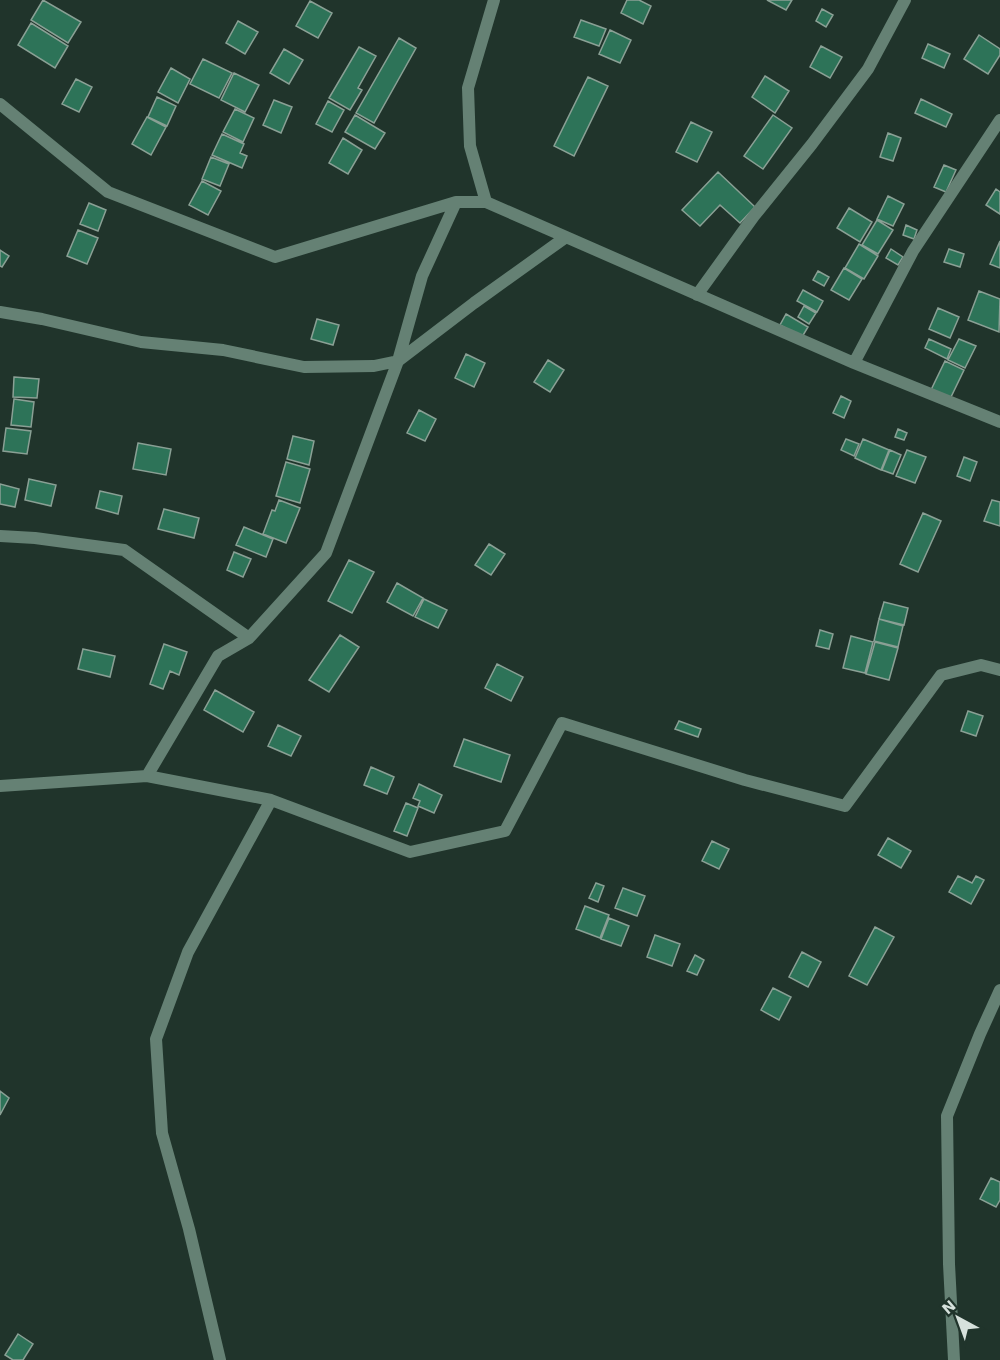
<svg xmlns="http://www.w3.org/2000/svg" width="1000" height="1360" viewBox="0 0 1000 1360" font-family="'Work Sans',sans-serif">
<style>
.building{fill:#2d7358;stroke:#8aa095;stroke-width:1.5}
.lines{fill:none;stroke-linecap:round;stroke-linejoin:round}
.minor{stroke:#658174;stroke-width:12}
</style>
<rect width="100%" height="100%" fill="#20342b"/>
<path class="building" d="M 43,0 L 81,22 L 68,43 L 31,20 Z
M 627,0 L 639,0 L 651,6 L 643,24 L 621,13 Z
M 767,0 L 792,0 L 786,10 Z
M 310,1 L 332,13 L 318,38 L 296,26 Z
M 822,9 L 833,15 L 826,27 L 816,21 Z
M 581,20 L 606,29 L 599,46 L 574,37 Z
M 238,21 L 258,32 L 245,54 L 226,43 Z
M 31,23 L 68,46 L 55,68 L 18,45 Z
M 610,30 L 631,40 L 620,63 L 599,54 Z
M 979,35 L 1000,49 L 1000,55 L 988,74 L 964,59 Z
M 399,38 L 416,48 L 374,123 L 356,113 Z
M 928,44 L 950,54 L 944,68 L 922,58 Z
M 821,46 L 842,57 L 830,78 L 810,67 Z
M 359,47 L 376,56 L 358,88 L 362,90 L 350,110 L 329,98 Z
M 284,49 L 303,60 L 289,84 L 270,73 Z
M 203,59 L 232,73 L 219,98 L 190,84 Z
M 171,68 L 190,79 L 178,103 L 158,92 Z
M 234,73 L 259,85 L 245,112 L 221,100 Z
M 765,76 L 789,91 L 775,113 L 752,97 Z
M 588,77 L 608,86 L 574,156 L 554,146 Z
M 76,79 L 92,87 L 79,112 L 62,104 Z
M 157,97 L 176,106 L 167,126 L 148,117 Z
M 921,99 L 952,114 L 946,127 L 915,113 Z
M 274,100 L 292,107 L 281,133 L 263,125 Z
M 328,101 L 344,110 L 332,132 L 316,124 Z
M 235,109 L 254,118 L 243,142 L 223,132 Z
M 355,115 L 385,133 L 375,149 L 345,132 Z
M 773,115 L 792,128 L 763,169 L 744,156 Z
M 147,117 L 166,127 L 151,155 L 132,144 Z
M 691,122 L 712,132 L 697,162 L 676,152 Z
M 888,133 L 901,138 L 893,161 L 880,157 Z
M 222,134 L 244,144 L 240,153 L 247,156 L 242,168 L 212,155 Z
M 343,138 L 362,150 L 348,174 L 329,163 Z
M 211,157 L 229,164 L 220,186 L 202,179 Z
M 944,165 L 956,170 L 946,192 L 934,187 Z
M 718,172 L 755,207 L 740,223 L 720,205 L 700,226 L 682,210 Z
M 202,181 L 221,191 L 208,215 L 189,205 Z
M 996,189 L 1000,192 L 1000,214 L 986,205 Z
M 888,196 L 904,204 L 893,226 L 877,219 Z
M 89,203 L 106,210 L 98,231 L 80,224 Z
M 849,208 L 872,222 L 860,242 L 837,228 Z
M 877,220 L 893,230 L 878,254 L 862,245 Z
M 906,225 L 917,230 L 914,239 L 903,235 Z
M 78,230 L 98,238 L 87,264 L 67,256 Z
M 1000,241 L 1000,268 L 990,264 Z
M 859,244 L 878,256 L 864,279 L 845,268 Z
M 891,249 L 903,257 L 898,265 L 886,258 Z
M 949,249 L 964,254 L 960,267 L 944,262 Z
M 0,250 L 9,256 L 2,267 L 0,266 Z
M 844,268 L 862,279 L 849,300 L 831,290 Z
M 818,271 L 829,277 L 824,286 L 813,280 Z
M 803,290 L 823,301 L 817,312 L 797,301 Z
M 979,291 L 1000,299 L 999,332 L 968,320 Z
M 804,306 L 816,313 L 809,324 L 798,317 Z
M 938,308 L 959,317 L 950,338 L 929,329 Z
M 786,314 L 808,327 L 802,337 L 780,325 Z
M 317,319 L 339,325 L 333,345 L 311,339 Z
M 929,339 L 951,349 L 947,359 L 925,348 Z
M 959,339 L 976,346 L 965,368 L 948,360 Z
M 466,354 L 485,363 L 474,387 L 455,378 Z
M 548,360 L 564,370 L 550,392 L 534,382 Z
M 945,361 L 964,370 L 950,399 L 931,390 Z
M 14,377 L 39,379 L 37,398 L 13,397 Z
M 841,396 L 851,401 L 844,418 L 833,413 Z
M 14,399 L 34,402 L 31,427 L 11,425 Z
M 419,410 L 436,419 L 425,441 L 407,433 Z
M 6,428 L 31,431 L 27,454 L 3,451 Z
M 898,429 L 907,433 L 904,440 L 895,437 Z
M 293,436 L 314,441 L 309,465 L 287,459 Z
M 846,439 L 859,444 L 854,456 L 841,450 Z
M 863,439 L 889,450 L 881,470 L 855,458 Z
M 138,443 L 171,449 L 166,475 L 133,469 Z
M 890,450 L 901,455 L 893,474 L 882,470 Z
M 907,450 L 926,457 L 915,483 L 896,476 Z
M 964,457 L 977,462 L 970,481 L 957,476 Z
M 286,462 L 310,469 L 300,503 L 276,496 Z
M 29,479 L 56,485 L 51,506 L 25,500 Z
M 0,484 L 19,489 L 15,507 L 0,504 Z
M 100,491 L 122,496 L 118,514 L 96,508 Z
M 279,500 L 300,508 L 286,543 L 263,534 L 272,510 L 275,511 Z
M 992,500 L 1000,502 L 1000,526 L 984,521 Z
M 164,509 L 199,518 L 194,538 L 158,529 Z
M 923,513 L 941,521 L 918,572 L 900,564 Z
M 244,527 L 273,539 L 266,557 L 236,545 Z
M 489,544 L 505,554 L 491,575 L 475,565 Z
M 234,552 L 251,559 L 243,577 L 227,570 Z
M 349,560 L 374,572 L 352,613 L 328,601 Z
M 397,583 L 423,598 L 413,616 L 387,602 Z
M 424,599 L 447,610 L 438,628 L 415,617 Z
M 884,602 L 908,608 L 904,625 L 879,619 Z
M 879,619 L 903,626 L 898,647 L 874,641 Z
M 820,630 L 833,634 L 829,649 L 816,646 Z
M 340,635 L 359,647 L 329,692 L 309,680 Z
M 851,636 L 873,642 L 865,673 L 843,668 Z
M 875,642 L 898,648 L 889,680 L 866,674 Z
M 164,644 L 187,652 L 179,675 L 170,671 L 163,689 L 150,684 Z
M 83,649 L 115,656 L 110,677 L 78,669 Z
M 497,664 L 523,677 L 511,701 L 485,688 Z
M 215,690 L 254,712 L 243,732 L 204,710 Z
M 968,711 L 983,716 L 976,736 L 961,731 Z
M 679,721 L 701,729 L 698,737 L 675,729 Z
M 278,725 L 301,736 L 291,756 L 268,746 Z
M 464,739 L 510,755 L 501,782 L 454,766 Z
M 371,767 L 394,777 L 387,794 L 364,785 Z
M 419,784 L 442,795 L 434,813 L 418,806 L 420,801 L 413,798 Z
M 406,803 L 418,808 L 407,836 L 394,831 Z
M 888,838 L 911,851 L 901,868 L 878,855 Z
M 712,841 L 729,849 L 719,869 L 702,861 Z
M 958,876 L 972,883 L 976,876 L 984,880 L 971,904 L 949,892 Z
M 596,883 L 604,886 L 598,902 L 589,898 Z
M 623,888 L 645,896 L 637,916 L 615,908 Z
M 585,906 L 609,915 L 600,938 L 576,929 Z
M 609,918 L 629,926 L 621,946 L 601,939 Z
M 875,927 L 894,937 L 867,985 L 849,976 Z
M 655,935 L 680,944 L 672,966 L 647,957 Z
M 802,952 L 821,962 L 808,987 L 789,977 Z
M 695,955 L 704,960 L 697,975 L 687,971 Z
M 773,988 L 791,997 L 779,1020 L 761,1010 Z
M 0,1091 L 9,1098 L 0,1115 Z
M 991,1178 L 1000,1182 L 1000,1200 L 996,1207 L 980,1199 Z
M 18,1334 L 33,1344 L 23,1360 L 13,1360 L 5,1355 Z"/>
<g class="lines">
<path class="minor" d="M 0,104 L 108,192 L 275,257 L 456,202 L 486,202 L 854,363 L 1000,422
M 486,202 L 470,146 L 468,88 L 494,0
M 697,295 L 754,216 L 812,144 L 868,69 L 905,0
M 0,312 L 42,319 L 141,342 L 223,350 L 304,367 L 374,366 L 398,361 L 474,303 L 566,237
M 854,363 L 913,251 L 1000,120
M 0,536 L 35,538 L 124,550 L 249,638
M 147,776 L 218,656 L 249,638 L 326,553 L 398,361 L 422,276 L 456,202
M 0,786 L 147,776 L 271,800 L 410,852 L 505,831 L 562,723 L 745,780 L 845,806 L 941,675 L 981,665 L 1000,670
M 220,1360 L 189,1229 L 162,1133 L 156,1039 L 188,952 L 271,800
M 954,1360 L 949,1264 L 947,1116 L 980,1034 L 1000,990"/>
</g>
<g transform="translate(958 1318) rotate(319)" stroke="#20342b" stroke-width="4.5" paint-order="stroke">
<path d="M0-4.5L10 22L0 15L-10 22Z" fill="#d6e1dc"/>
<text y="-9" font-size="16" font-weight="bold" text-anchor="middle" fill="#d6e1dc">N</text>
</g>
</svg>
